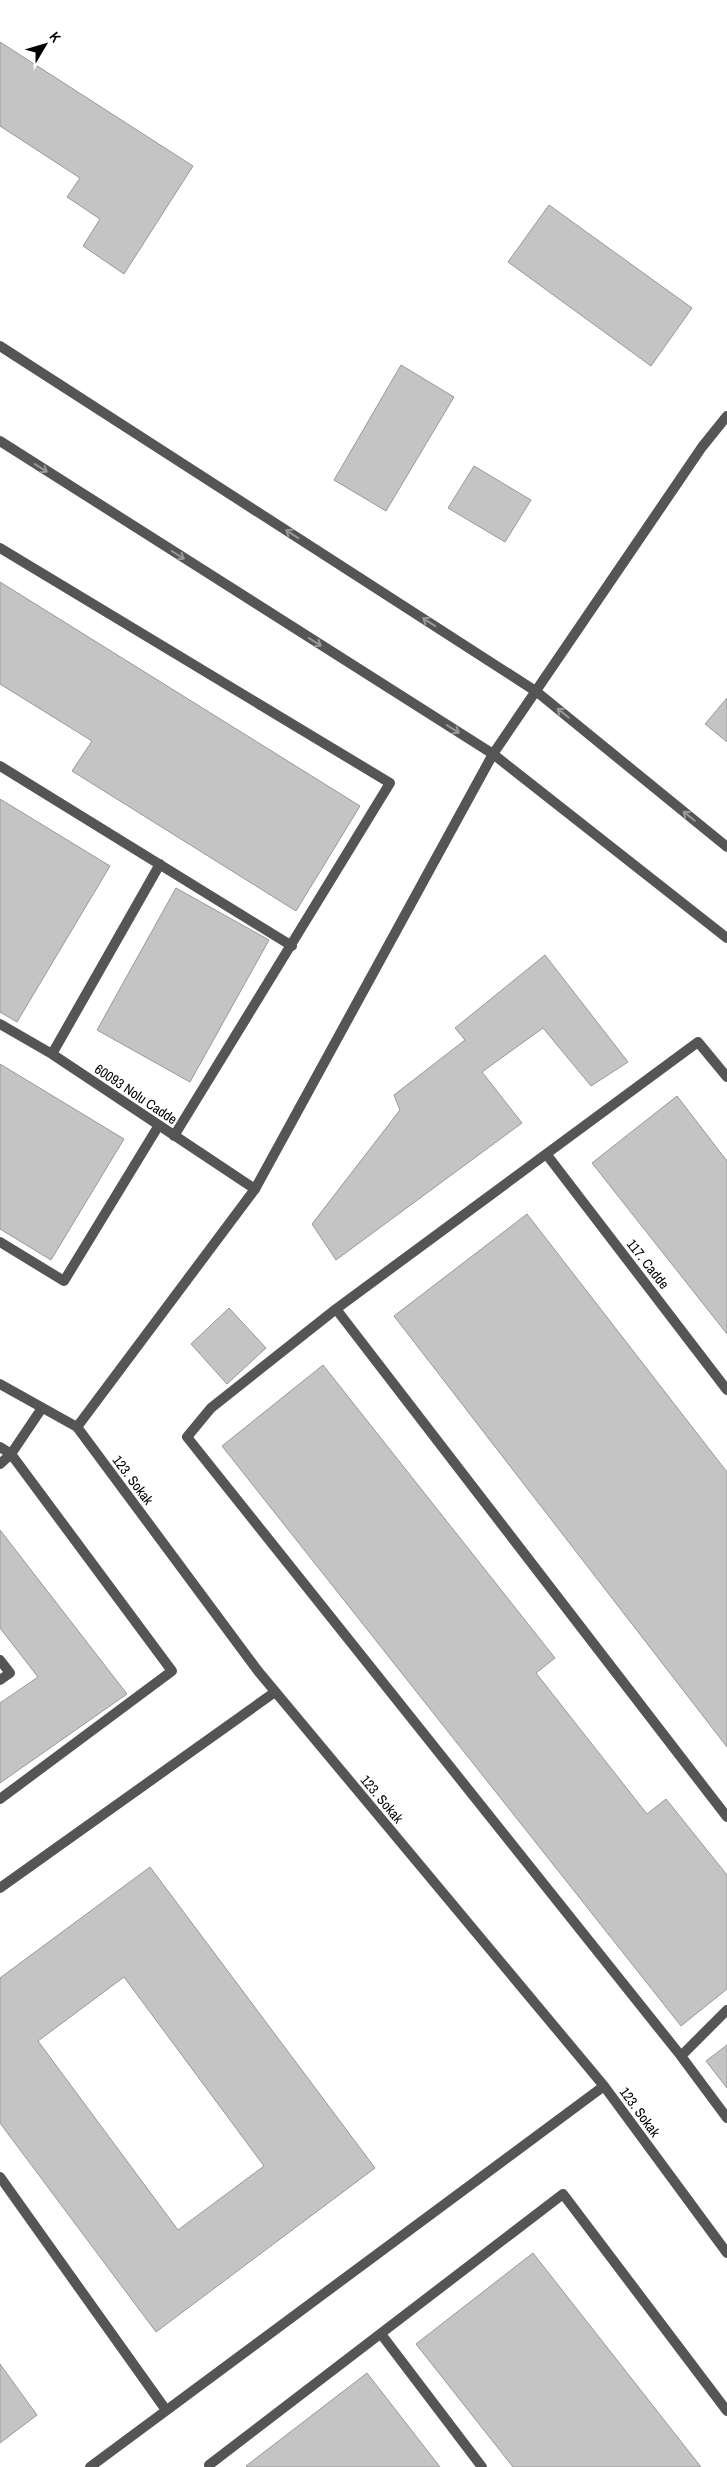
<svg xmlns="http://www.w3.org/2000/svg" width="727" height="2467" viewBox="0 0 727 2467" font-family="'Archivo Narrow',sans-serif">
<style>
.building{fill:#c4c4c4;stroke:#999;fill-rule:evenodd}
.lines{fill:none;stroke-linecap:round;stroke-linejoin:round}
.service{stroke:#555;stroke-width:10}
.minor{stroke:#555;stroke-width:10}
.tertiary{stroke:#555;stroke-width:10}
.oneway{stroke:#999}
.labels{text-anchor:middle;stroke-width:4;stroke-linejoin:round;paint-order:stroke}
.street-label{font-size:14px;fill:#000;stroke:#fff}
</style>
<rect width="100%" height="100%" fill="#fff"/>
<path class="building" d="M 0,42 L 193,166 L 124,274 L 83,246 L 100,219 L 67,197 L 80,178 L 0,126 Z
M 549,205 L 692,308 L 651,366 L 508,262 Z
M 401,365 L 454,397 L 386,511 L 334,480 Z
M 474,466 L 531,500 L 505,542 L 448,508 Z
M 0,582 L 360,806 L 296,911 L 72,771 L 92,741 L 0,684 Z
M 727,698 L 727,742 L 705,724 Z
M 0,799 L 110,866 L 17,1022 L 0,1012 Z
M 176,888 L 269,940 L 190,1082 L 97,1030 Z
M 545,955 L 628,1062 L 591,1086 L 543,1028 L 482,1072 L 522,1123 L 336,1260 L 312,1224 L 400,1110 L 394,1095 L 465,1040 L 455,1028 Z
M 0,1064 L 124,1139 L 51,1260 L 0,1229 Z
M 677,1096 L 727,1161 L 727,1334 L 592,1163 Z
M 527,1214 L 727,1472 L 727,1747 L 394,1316 Z
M 229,1308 L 266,1348 L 227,1384 L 191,1344 Z
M 323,1365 L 555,1658 L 536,1673 L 647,1814 L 666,1799 L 727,1875 L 727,1989 L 681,2026 L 222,1446 Z
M 0,1530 L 127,1694 L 0,1783 L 0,1703 L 38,1677 L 0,1628 Z
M 150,1867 L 375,2168 L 156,2332 L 0,2123 L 0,1978 ZM 124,1977 L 264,2166 L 178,2230 L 38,2041 Z
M 727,2045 L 727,2088 L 706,2061 Z
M 533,2253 L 701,2467 L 513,2467 L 416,2344 Z
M 0,2364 L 37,2415 L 0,2443 Z
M 367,2373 L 440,2467 L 247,2467 L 246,2466 Z"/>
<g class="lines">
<path class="service" d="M 0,548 L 390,783 L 174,1136
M 0,766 L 292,946
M 0,1024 L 52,1054 L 255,1189
M 52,1054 L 160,864
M 727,1077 L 698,1042 L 336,1309 L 211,1408 L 187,1437 L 681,2056 L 727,2118
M 547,1155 L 727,1390
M 0,1242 L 64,1281 L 159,1125
M 336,1309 L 727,1817
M 0,1447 L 11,1454 L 172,1671 L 0,1799
M 0,1464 L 11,1454 L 42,1408
M 0,1660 L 10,1673 L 0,1680
M 681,2056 L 727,2010
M 381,2334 L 482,2467
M 209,2465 L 563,2194 L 727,2411"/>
<path class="minor" d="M 0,1384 L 77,1427 L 258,1671 L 604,2086 L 727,2253
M 77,1427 L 255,1189 L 493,754 L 702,447 L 727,416
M 0,1888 L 275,1692
M 0,2177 L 166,2410
M 90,2467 L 604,2086"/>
<path class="tertiary" d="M 0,346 L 537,692 L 727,847
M 0,441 L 493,754 L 727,938"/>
</g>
<defs><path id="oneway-shaft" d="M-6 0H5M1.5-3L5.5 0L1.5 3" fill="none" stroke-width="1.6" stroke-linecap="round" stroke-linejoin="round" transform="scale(1.25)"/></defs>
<g class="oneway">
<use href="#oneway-shaft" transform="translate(41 468) rotate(32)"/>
<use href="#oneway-shaft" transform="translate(292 534) rotate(-147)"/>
<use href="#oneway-shaft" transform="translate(178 555) rotate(32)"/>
<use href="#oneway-shaft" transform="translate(429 622) rotate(-147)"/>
<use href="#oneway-shaft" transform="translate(315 642) rotate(32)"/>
<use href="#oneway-shaft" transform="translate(563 713) rotate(-141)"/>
<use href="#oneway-shaft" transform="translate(453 729) rotate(32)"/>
<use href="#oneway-shaft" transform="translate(689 816) rotate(-141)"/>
</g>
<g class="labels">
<g class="street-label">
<text transform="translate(136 1094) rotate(34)" y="5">60093 Nolu Cadde</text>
<text transform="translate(648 1264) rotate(52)" y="5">117. Cadde</text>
<text transform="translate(133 1480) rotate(53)" y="5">123. Sokak</text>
<text transform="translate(382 1799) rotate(50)" y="5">123. Sokak</text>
<text transform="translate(640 2112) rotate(54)" y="5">123. Sokak</text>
</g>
</g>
<g transform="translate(45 45) rotate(52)" stroke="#ffffff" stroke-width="4" paint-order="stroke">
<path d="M0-4L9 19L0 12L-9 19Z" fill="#000000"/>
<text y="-8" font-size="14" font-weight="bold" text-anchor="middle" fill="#000000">K</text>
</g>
</svg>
